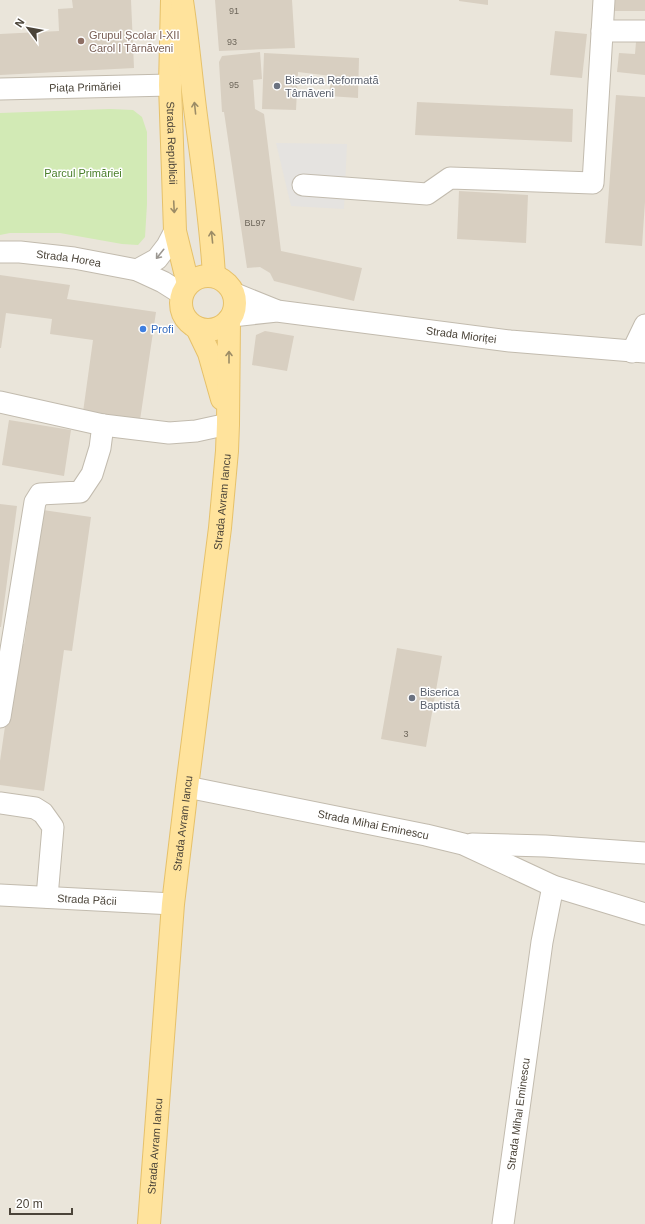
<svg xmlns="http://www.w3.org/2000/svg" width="645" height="1224" viewBox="0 0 645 1224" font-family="Arial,sans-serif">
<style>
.residential{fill:#eae5da}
.green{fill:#d2eab5}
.parking{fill:#e5e3e0}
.building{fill:#d8cfc1}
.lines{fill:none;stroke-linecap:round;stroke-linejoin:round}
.minor-casing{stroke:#c2bbae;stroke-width:23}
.major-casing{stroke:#e6c16a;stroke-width:24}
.minor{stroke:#fff;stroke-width:21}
.major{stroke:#ffe39c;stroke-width:22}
.oneway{stroke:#9c8c66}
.oneway2{stroke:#9c9892}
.education-dot{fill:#8d6e63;stroke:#fff;stroke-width:1.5}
.worship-dot{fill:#6b7280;stroke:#fff;stroke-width:1.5}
.shop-dot{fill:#3f7fe0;stroke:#fff;stroke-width:1.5}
.labels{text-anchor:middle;stroke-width:3;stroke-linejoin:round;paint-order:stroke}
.number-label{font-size:9px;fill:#6e675b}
.education-label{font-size:11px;fill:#785e54;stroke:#fff;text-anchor:start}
.worship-label{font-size:11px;fill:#5b616d;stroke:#fff;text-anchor:start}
.street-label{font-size:11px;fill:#4b4439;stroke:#fff}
.park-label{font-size:11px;fill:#4a7f2a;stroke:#fff}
.shop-label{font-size:11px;fill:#366cbe;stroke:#fff;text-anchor:start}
</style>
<rect width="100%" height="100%" fill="#f6f3ec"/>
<path class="residential" d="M 0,0 L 645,0 L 645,1224 L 0,1224 Z"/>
<path class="green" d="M 110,109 L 133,110 L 142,117 L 147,132 L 147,204 L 145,237 L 138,245 L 122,244 L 60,233 L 10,233 L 0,235 L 0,113 Z"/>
<path class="parking" d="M 276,143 L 347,144 L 344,209 L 291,206 Z"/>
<path class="building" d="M 72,0 L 131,0 L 134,68 L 0,75 L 0,34 L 59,31 L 58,9 L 73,8 Z
M 215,0 L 292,0 L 295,48 L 219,51 Z
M 459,0 L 488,0 L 488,5 L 459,1 Z
M 614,0 L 645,0 L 645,11 L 614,11 Z
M 555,31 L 587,34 L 582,78 L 550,75 Z
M 645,40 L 645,75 L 617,72 L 619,53 L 635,54 L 636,42 Z
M 260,52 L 262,79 L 253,80 L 255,109 L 264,114 L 281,251 L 362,268 L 354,301 L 274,281 L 270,273 L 260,267 L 247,268 L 224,112 L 222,112 L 219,62 L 222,56 Z
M 264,53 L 359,58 L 358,98 L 329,96 L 331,76 L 298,72 L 296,110 L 262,109 Z
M 616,95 L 645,97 L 645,202 L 642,246 L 605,243 Z
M 417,102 L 573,109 L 572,142 L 415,135 Z
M 459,191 L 528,195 L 526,243 L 457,239 Z
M 0,275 L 70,285 L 67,299 L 156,312 L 140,420 L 83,412 L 93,340 L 50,334 L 52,319 L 6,313 L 1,348 L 0,348 Z
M 265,331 L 294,336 L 287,371 L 252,365 L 256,335 Z
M 9,420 L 71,430 L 64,476 L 2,465 Z
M 0,504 L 17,506 L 1,627 L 0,627 Z
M 43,510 L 91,517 L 72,651 L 64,650 L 44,791 L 0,785 L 0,761 L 17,643 L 24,644 Z
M 397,648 L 442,656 L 426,747 L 381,739 Z"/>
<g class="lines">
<g class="minor-casing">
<g id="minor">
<path d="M 602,31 L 645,31"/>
<path id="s1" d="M 0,89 L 170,85"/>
<path d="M 303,185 L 427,194 L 450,178 L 593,183 L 604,0"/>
<path id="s2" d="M 0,252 L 20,252 L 74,258 L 137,270 L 163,282 L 182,294"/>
<path d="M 137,270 L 157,259 L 167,246 L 175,231"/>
<path d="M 233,293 L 275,310"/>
<path id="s3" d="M 232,316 L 277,311 L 510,341 L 645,352"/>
<path d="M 632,352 L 645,325"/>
<path d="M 0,402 L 103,425 L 169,433 L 196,431 L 228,424"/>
<path d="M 0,717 L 35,502 L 40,494 L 80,492 L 92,474 L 100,448 L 103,425"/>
<path id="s4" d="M 187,787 L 426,835 L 463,844 L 553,886 L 645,914"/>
<path d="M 0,803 L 35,808 L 43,813 L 53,827 L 47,897"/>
<path d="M 472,844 L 545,846 L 645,853"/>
<path id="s5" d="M 0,895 L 173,904"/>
<path id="s6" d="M 503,1224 L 542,942 L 553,886"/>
</g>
</g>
<g class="major-casing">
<g id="major">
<path id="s7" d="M 172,0 L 170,85 L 175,231 L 188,284"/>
<path d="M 182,1 C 188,40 191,78 196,116 C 203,170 211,222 214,276"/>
<circle cx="208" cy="303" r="27"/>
<path d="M 197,328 L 209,353 L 222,399"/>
<path id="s8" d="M 149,1224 L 173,904 L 187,787 L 220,528 L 227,451 L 228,424 L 229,320"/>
</g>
</g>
<use href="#minor" class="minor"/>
<use href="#major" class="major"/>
</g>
<defs><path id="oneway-shaft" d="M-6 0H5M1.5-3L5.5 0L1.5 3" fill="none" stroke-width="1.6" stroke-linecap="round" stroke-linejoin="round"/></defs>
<g class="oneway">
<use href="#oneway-shaft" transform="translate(195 108) rotate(-96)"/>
<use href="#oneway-shaft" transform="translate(174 207) rotate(87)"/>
<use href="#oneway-shaft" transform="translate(212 237) rotate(-96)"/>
<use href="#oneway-shaft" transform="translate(229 357) rotate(-90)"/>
</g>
<use class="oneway2" href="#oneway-shaft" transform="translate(160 254) rotate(129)"/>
<circle class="education-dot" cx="81" cy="41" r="4"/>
<g class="worship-dot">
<circle cx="277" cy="86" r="4"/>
<circle cx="412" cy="698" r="4"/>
</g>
<circle class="shop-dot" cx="143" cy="329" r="4"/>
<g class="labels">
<g class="number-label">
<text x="234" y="14">91</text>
<text x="232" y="45">93</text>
<text x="234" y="88">95</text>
<text x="255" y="226">BL97</text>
<text x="406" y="737">3</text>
</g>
<g class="education-label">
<text x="89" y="39">Grupul Școlar I-XII<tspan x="89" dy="13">Carol I Târnăveni</tspan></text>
</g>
<g class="worship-label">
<text x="285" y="84">Biserica Reformată<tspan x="285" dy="13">Târnăveni</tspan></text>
<text x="420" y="696">Biserica<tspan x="420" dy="13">Baptistă</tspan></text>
</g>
<g class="street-label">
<text dy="4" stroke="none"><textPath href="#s1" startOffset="85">Piața Primăriei</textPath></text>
<text dy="4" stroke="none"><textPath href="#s7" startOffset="143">Strada Republicii</textPath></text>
<text dy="4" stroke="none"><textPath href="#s2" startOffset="69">Strada Horea</textPath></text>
<text dy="4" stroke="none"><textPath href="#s3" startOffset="231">Strada Mioriței</textPath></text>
<text dy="4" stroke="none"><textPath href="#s8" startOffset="726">Strada Avram Iancu</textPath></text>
<text dy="4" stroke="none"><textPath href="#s8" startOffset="402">Strada Avram Iancu</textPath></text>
<text dy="4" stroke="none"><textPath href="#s4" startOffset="190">Strada Mihai Eminescu</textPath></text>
<text dy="4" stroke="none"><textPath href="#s5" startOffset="87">Strada Păcii</textPath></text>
<text dy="4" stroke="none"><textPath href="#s6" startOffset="111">Strada Mihai Eminescu</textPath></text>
<text dy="4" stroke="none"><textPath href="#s8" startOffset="78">Strada Avram Iancu</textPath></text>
</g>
<g class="park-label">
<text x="83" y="177">Parcul Primăriei</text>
</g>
<g class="shop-label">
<text x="151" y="333">Profi</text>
</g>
</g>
<g transform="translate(28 28) rotate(302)" stroke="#ffffff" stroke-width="3" paint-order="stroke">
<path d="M0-3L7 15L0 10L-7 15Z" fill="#4b4439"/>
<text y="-6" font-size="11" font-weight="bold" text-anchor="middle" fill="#4b4439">N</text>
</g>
<path d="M10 1208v6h62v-6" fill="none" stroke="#4b4439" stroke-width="2"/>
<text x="16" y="1208" font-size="12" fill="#4b4439" stroke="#ffffff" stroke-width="3" paint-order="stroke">20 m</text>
</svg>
